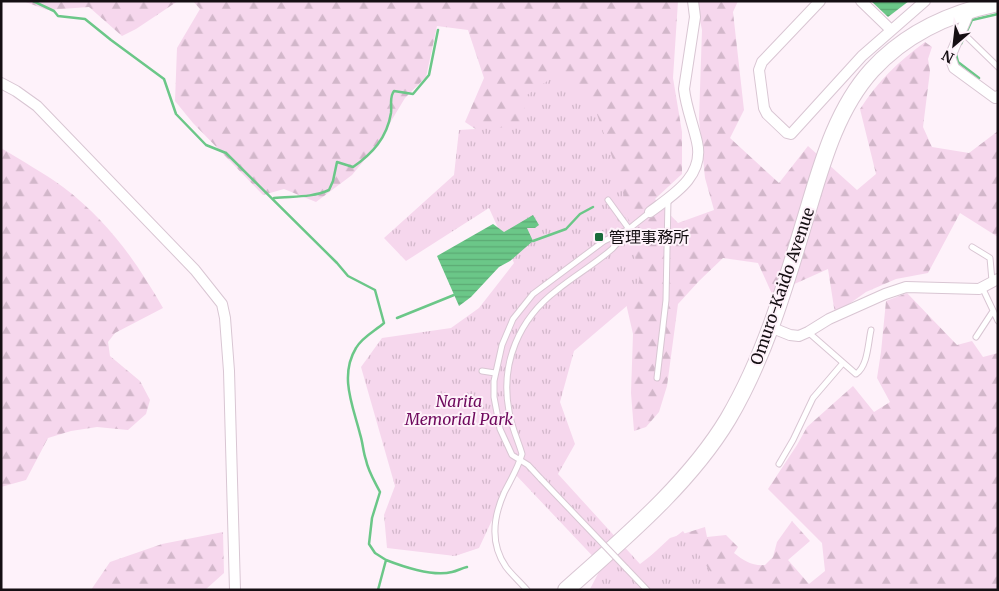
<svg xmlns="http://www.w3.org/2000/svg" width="999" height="591" viewBox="0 0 999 591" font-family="Merriweather,'Noto Sans JP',serif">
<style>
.forest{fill:url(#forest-firs)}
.park{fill:url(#park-tufts)}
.water{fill:url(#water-rules)}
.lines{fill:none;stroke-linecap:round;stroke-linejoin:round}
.stream{stroke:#6bc788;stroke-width:2.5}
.lane-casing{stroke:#d9c6d3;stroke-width:7}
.street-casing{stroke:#d9c6d3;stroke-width:12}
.primary-casing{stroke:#d9c6d3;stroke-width:18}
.lane{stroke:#fff;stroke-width:5}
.street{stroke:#fff;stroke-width:10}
.primary{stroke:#fff;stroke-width:16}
.lane-bridge-casing{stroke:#d9c6d3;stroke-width:7;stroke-linecap:butt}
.lane-bridge{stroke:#fff;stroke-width:5}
.poi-dot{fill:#1a6b3b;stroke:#fef2fa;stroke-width:2}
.labels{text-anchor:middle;stroke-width:4;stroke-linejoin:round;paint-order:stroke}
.poi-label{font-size:16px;fill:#150f13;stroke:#fef2fa;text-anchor:start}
.street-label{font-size:16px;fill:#150f13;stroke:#fef2fa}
.park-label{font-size:16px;font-style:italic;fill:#6e085d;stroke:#fef2fa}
</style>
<defs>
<pattern id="forest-firs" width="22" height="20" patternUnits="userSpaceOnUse" patternTransform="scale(1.25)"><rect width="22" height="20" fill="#f6d7ed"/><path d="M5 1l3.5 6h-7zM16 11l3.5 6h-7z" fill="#d2b7ca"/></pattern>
<pattern id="park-tufts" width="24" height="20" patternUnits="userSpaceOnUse" patternTransform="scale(1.25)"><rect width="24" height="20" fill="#f6d7ed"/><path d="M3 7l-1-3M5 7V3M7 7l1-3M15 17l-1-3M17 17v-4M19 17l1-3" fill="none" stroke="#d2b7ca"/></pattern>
<pattern id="water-rules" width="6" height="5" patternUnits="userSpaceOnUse" patternTransform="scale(1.25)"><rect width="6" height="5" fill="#6bc788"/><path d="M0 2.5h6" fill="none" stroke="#5caa74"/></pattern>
</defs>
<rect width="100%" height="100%" fill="#fef2fa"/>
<path class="forest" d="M 23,1 L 178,1 L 136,29 L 122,36 L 89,7 L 47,10 Z
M 193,1 L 678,1 L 673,78 L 682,132 L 682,174 L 655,199 L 678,223 L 714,210 L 705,178 L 699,119 L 702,30 L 696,1 L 738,1 L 733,12 L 744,110 L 730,138 L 779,183 L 808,146 L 857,190 L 876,174 L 860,109 C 878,81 898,62 925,42 L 932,47 L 928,59 L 930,71 L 923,127 L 932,147 L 969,153 L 998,131 L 998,237 L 960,213 L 928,273 L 896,279 L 866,292 L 835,314 L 828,269 L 772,294 L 758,263 L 723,258 L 699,281 L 678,304 L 667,386 L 659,412 L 646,427 L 634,431 L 631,393 L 633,334 L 622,286 L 498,144 L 465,122 L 484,78 L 468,30 L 437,26 L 426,77 L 405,98 L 376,146 L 352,175 L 316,202 L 284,189 L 263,195 L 193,123 L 175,101 L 177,48 L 200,9 Z
M 1,148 C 22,161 44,173 63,187 C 108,221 136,261 163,308 L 115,333 L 108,342 L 110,356 L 140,381 L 150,400 L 146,414 L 128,430 L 97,427 L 71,431 L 48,438 L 26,480 L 1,487 Z
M 907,293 L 957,345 L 972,341 L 983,357 L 998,353 L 998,590 L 708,590 L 642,564 L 670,538 L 705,527 L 707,537 L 726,535 L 738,547 L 734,553 C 744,561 752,566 765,565 L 773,557 L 777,542 L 792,521 L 810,541 L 788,560 L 809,584 L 825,571 L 822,543 L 768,489 L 797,445 L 807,427 L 853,386 L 874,412 L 890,402 L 877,378 L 881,352 L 886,301 Z
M 223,532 L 224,573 L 205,590 L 91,590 L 110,562 L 162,544 Z"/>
<path class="park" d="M 559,73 L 593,103 L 621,182 L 642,293 L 574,351 L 560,402 L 575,444 L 558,474 L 640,564 L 683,531 L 716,580 L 718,590 L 591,590 L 590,589 L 602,566 L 514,473 L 479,548 L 455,556 L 387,548 L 384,515 L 395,486 L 361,367 L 382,338 L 451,328 L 479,308 L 514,263 L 489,208 L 406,261 L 384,238 L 454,175 L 459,130 L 525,126 L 524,97 Z"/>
<path class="water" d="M 871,1 L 909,1 L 888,17 Z
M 533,215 L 539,225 L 535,228 L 527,228 L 533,241 L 510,261 L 499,267 L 471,297 L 459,306 L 437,256 L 493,224 L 504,232 Z"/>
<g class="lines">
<path class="stream" d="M 33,1 L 54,11 L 58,16 L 85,19 L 111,40 L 164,79 L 176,114 L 206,145 L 226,153 L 337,263 L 348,276 L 375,290 L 384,323 C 375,331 362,337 356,348 C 339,376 353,406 360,434 C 363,443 363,452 366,460 C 368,471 375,482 380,492 L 372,518 L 369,544 L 375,553 L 386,560 L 378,590
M 961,44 L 972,20 L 998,14
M 956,54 L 958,62 L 979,78
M 274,198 C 292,196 312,198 329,190 L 333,181 L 337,162 L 353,167 C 372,154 387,138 391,113 C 392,105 389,97 394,91 L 413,94 L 429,75 L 438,30
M 533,241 L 566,229 L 580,214 L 593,207
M 397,318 L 454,295
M 386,560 C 404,567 433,577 452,572 C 457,571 462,568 467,567"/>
<g class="lane-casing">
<path id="lane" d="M 961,31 L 998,67
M 608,200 L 629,229
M 972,247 L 990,258 L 992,281
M 982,287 L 998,321
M 808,332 L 856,374 C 868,366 868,343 871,330
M 976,337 L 993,311
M 482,371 L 495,373
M 657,378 L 666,300 L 668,199
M 779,464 L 793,440 L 813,398 L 843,363
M 541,479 L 528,465 L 512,455 L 500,429 L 494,397 L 494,381 L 502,345 L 513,319 L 533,294 L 604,241 L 627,230
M 626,568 L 647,590
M 527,590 C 520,582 512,575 506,567 C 490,544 493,518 504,493 C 510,481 518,468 522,454 C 518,440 511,426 509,411 C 500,363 519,319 557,290 C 574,276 595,264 612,249 C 618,243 623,235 629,229 C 636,223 643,218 650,212"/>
</g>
<g class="street-casing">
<path id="street" d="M 820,1 L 762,62 L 759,70 L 764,108 L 767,114 L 787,133 L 791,134 L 862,56 L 925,1
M 861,1 L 891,30
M 970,10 L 950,57 L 954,68 L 995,98 L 998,96
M 1,83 L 16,91 L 37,106 L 195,270 L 222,304 L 225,318 L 229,371 L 235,590
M 650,212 C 673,195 705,176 697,142 C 693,124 686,107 684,89 L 695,17 L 693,1
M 770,327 L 790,335 L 799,336 L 808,332 L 829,319 L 885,294 L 906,287 L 979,289 L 998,279"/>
</g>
<g class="primary-casing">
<path id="primary" d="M 566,590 C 623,539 689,484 728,419 C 764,358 784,290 804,223 C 820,171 834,112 872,70 C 905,34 950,13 998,3"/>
</g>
<use href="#lane" class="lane"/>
<use href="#street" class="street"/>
<use href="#primary" class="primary"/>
<g class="lane-bridge-casing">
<path id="lane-bridge" d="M 541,479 L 626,568"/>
</g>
<use href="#lane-bridge" class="lane-bridge"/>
</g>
<rect class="poi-dot" x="594" y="232" width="10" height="10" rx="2.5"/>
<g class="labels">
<g class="poi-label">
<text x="609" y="243">管理事務所</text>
</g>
<g class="street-label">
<text transform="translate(782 286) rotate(-71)" y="6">Omuro-Kaido Avenue</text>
</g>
<g class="park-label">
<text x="459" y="407">Narita<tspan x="459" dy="18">Memorial Park</tspan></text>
</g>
</g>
<rect width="999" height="591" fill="none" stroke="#150f13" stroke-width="5"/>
<g transform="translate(954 45) rotate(208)" stroke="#fef2fa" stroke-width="4" paint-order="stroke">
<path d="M0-4L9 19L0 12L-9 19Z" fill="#150f13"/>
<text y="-8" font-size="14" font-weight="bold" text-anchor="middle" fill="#150f13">N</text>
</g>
</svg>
